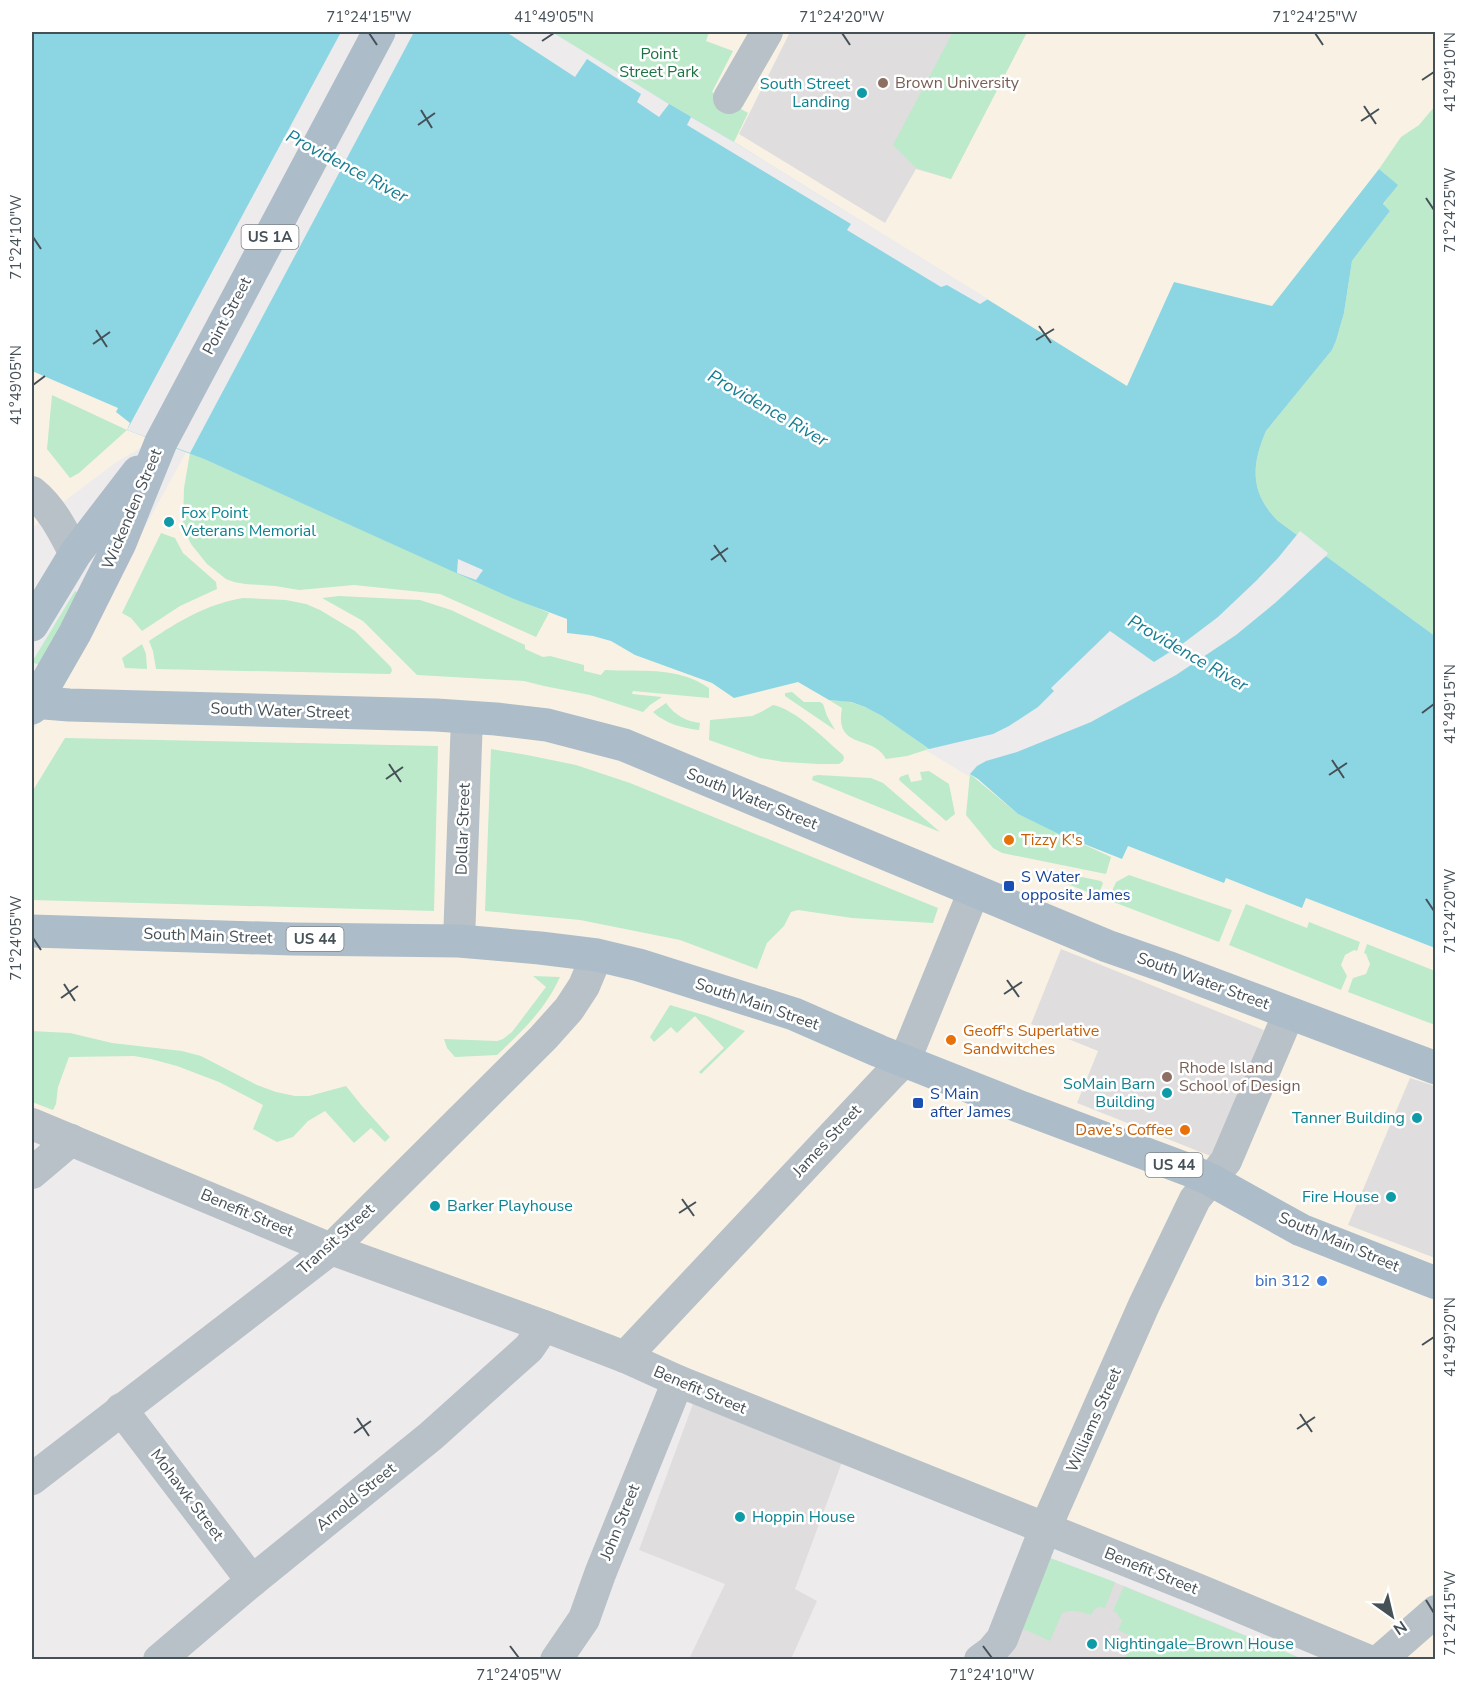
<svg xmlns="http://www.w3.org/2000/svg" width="1467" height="1691" viewBox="0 0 1467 1691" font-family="'Nunito Sans',sans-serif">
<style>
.commercial{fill:#f9f2e4}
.education{fill:#dfdddd}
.green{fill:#bceacb}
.water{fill:#8cd6e4}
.pier{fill:#eeebec}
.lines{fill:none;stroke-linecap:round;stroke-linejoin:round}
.minor{stroke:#b8c1c7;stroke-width:32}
.major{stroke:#adbcc9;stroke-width:33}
.ticks{fill:none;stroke:#455057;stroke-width:2}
.education-dot{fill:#8d6e63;stroke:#fff;stroke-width:2}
.culture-dot{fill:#0f9aa8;stroke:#fff;stroke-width:2}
.food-dot{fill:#e8710a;stroke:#fff;stroke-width:2}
.transit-dot{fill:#1a4fb4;stroke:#fff;stroke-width:2}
.shop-dot{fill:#3f7fe0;stroke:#fff;stroke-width:2}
.labels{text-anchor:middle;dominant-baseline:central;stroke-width:5;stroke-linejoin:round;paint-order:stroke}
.shield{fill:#fff;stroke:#7d8489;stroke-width:1.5}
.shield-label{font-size:15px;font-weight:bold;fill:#455057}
.park-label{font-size:16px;fill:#1d7243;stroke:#fff}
.education-label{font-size:16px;fill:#785e54;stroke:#fff;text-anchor:start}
.culture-label{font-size:16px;fill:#0d838f;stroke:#fff;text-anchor:end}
.street-label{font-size:16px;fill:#455057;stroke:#fff}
.food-label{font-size:16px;fill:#c56008;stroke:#fff;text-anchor:start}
.transit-label{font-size:16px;fill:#164399;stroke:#fff;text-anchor:start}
.shop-label{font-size:16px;fill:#366cbe;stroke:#fff;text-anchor:end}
.water-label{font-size:18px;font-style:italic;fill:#177e92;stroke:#fff}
.neatline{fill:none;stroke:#455057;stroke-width:2}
.ticks-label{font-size:15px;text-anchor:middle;fill:#455057}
</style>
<rect width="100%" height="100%" fill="#eeebec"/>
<g class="commercial">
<polygon points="417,32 1435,32 1435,1659 1367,1659 32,1112 32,733"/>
<polygon points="32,368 116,403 162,435 115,463 50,512 32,528"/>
</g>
<g class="education">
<polygon points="790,32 1027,32 951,179 916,169 885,223 739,134"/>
<polygon points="1061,949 1264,1030 1213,1157 1077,1103 1098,1051 1031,1024"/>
<polygon points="1410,1078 1435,1086 1435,1258 1348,1225"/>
<polygon points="693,1404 842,1462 795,1589 817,1601 791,1659 689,1659 725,1584 639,1550"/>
<polygon points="1050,1558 1124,1586 1303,1659 1005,1660 1007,1657"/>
</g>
<g class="green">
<polygon points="552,32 709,32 706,41 733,51 712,92 748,113 734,142 617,73"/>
<polygon points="953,32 1027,32 951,179 916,168 893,145"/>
<path d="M1435,106V636L1278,521C1250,493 1251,466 1266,431L1332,350L1336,341L1344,313L1352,261L1390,211L1383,205L1397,185L1379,169L1401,137L1419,125Z"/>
<polygon points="52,395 127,430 79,473 70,478 47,449"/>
<polygon points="190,453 204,459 549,613 536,637 440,594 354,585 299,590 275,586 245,584 234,582 226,579 207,564 191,544 185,532 183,523 184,488"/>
<polygon points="161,533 175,538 183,553 216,582 217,589 180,606 142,631 131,618 122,613"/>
<polygon points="75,591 80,594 39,665 32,662"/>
<path d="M339,596L420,600L451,610L525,645V649L543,657L550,656L584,665V671L601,675L605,670C642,672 677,666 709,688V698L633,691L632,694L662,697L650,705L643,712L590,695L544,686L524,681L417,675L363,621L322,598Z"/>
<path d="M243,598L286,600L306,604L320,610L355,631L389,665C392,668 393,671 390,674L156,669L153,651L149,641C179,621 207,604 243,598Z"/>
<polygon points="142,644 146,654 147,669 125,668 122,658"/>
<polygon points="792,692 804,702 820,702 823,704 827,716 835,730 785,696 785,693"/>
<path d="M829,700C837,701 845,700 853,703C881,711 905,733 929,749L907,756L886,759C874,734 834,751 842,708Z"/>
<path d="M666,703C675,715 685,721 700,723L699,730C682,728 666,724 653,712Z"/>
<path d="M773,705C795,709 826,740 843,755L844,758L843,761L839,764H819L784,762L760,758L709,740L710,720L752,716L761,712Z"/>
<polygon points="65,738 438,746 434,911 32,900 32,792"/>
<polygon points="491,749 527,755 576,765 630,783 938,908 933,923 852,918 798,910 791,912 784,926 767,943 757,969 680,940 580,920 485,911"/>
<polygon points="929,771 949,784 955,814 946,821 899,780 900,777 908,774 911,782 922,780 920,772"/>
<polygon points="970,774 1018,814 1111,857 1106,874 1002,853 993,848 966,815"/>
<polygon points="818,775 871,778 883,783 940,832 812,780 813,776"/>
<polygon points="1043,869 1101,881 1103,883 1098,896 1042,874 1041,872"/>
<polygon points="1129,875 1232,910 1219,942 1108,900 1116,882"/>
<polygon points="1246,904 1307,928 1309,922 1360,942 1357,951 1354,950 1345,955 1341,965 1347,976 1341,990 1229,945"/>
<polygon points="1367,944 1435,971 1435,1025 1348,992 1353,978 1366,974 1370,964 1366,954 1364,953"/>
<path d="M533,976L560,977C544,1011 524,1029 497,1055L455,1057L447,1048L444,1039L497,1041L503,1039L512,1032L546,987Z"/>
<polygon points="670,1005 707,1016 745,1031 701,1074 699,1072 724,1048 695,1016 677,1033 671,1027 654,1042 650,1037"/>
<polygon points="32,1031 70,1033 112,1043 182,1051 201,1056 257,1085 276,1092 295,1096 309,1096 346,1086 362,1106 390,1137 385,1142 371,1128 354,1143 325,1111 308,1121 293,1137 277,1142 253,1129 263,1105 219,1082 177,1066 151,1059 134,1056 69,1057 58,1087 56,1104 53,1110 32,1102"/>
<path d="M1050,1558L1115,1582L1105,1608L1098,1607L1094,1610L1091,1615C1081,1612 1073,1608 1062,1613L1050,1641L1019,1627Z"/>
<polygon points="1124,1586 1125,1587 1302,1659 1125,1659 1133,1637 1118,1630 1122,1621 1116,1612 1113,1611"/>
</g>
<path class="water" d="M32,32H552L617,73L734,142L1127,386L1174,282L1272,306L1379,169L1398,185L1383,204L1390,211L1352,261L1344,313L1336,341L1332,350L1266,431C1251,466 1250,493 1278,521L1435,636V948L1306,898L1302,908L1226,878L1224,883L1128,846L1122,859L1059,834L1018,814L978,779L929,749L882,716L865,707L851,702L829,700L798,682L734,698L712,683L635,655L611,641L593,636L567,633V619L514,599L204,459L127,430L130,423L116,412L118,408L32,371Z"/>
<g class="pier">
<polygon points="341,32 414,32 190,453 127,430"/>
<polygon points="506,32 552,32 669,104 659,117 637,102 641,94 587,59 575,77"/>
<polygon points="691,117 734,142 988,299 980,304 947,285 941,287 847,230 851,224 687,125"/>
<polygon points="1300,531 1328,553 1326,556 1275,603 1236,635 1176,675 1091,722 1017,752 986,761 977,766 970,774 970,777 925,750 993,734 1009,726 1038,707 1054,691 1051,688 1110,631 1154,662 1181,645 1218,617 1256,581 1278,558"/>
<polygon points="458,559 483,570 476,580 457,573"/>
</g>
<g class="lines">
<g class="minor">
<polyline points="729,98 767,32"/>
<path d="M32,492C52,508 63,531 75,554"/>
<polyline points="459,941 467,717"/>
<polyline points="32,1124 331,1249 544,1326 625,1357 678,1381 1197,1589 1367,1660"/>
<polyline points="32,1173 71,1140"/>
<polyline points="625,1357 889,1076 905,1060 974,891"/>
<polyline points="121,1409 252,1581"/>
<polyline points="32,1479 331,1249 543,1038 569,1009 584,986 597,955"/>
<polyline points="159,1660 252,1581 431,1436 529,1348 544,1326"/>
<polyline points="556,1660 584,1619 600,1574 678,1381"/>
<polyline points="980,1660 991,1652 1002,1639 1045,1529 1144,1305 1195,1199 1226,1161 1289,1013"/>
<polyline points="1380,1660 1436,1611"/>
</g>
<g class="major">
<polyline points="32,625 75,554 138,472"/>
<polyline points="32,702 69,705 436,715 496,719 547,725 624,745 1107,946 1167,967 1436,1068"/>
<polyline points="32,708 75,633 120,543 161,442 379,32"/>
<polyline points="32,931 292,939 459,941 540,948 597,955 639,965 794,1014 879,1051 1018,1106 1189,1170 1211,1180 1301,1230 1436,1283"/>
</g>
</g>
<path class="ticks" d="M369,33L377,45M842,33L850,45M1315,33L1323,45M542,41L554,33M1422,80L1434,72M1364,106L1376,124M421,110L432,128M1361,121L1379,109M418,125L435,113M1426,198L1434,210M33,237L41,249M1039,326L1051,343M96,330L107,347M1036,340L1054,329M93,344L110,332M33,385L45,376M714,545L726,562M711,560L728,548M1422,713L1434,704M1332,760L1344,778M389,764L401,782M1329,775L1347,763M386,779L403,767M1426,899L1434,911M33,938L41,950M1007,980L1019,997M64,984L75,1001M1004,994L1022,982M61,998L78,986M682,1199L694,1216M679,1213L696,1202M1422,1345L1434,1337M1300,1414L1312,1432M357,1418L369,1436M1297,1429L1315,1417M354,1433L371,1421M1426,1600L1434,1613M510,1646L519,1658M983,1646L992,1658"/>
<g class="education-dot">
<circle cx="883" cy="83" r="6"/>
<circle cx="1167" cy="1077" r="6"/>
</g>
<g class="culture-dot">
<circle cx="862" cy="93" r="6"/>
<circle cx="169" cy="522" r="6"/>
<circle cx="1167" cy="1093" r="6"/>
<circle cx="1417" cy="1118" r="6"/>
<circle cx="1391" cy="1197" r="6"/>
<circle cx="435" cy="1206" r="6"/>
<circle cx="740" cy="1517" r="6"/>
<circle cx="1092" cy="1644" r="6"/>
</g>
<g class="food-dot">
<circle cx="1009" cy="840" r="6"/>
<circle cx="951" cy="1040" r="6"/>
<circle cx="1185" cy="1130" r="6"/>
</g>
<g class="transit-dot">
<rect x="1003" y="880" width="12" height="12" rx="3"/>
<rect x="912" y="1097" width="12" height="12" rx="3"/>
</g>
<circle class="shop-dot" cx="1322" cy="1281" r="6"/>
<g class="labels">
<g class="shield">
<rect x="241.5" y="225" width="57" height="24" rx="4.5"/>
<rect x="286.5" y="927" width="57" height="24" rx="4.5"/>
<rect x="1145.5" y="1153" width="57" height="24" rx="4.5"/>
</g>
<g class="shield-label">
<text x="270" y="237">US 1A</text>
<text x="315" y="939">US 44</text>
<text x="1174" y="1165">US 44</text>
</g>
<g class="park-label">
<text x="659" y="54">Point<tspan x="659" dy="18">Street Park</tspan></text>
</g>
<g class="education-label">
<text x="895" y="83">Brown University</text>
<text x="1179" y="1068">Rhode Island<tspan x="1179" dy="18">School of Design</tspan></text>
</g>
<g class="culture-label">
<text x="850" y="84">South Street<tspan x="850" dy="18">Landing</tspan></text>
<text x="181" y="513" text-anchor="start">Fox Point<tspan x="181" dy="18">Veterans Memorial</tspan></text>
<text x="1155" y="1084">SoMain Barn<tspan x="1155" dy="18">Building</tspan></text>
<text x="1405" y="1118">Tanner Building</text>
<text x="1379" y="1197">Fire House</text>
<text x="447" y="1206" text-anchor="start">Barker Playhouse</text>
<text x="752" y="1517" text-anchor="start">Hoppin House</text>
<text x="1104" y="1644" text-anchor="start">Nightingale–Brown House</text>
</g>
<g class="street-label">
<text transform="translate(227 316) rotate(-62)">Point Street</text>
<text transform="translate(132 509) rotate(-67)">Wickenden Street</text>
<text transform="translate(280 711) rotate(2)">South Water Street</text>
<text transform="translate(752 799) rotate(22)">South Water Street</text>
<text transform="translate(463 829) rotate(-88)">Dollar Street</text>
<text transform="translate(208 936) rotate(2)">South Main Street</text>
<text transform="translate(1203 981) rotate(20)">South Water Street</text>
<text transform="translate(757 1004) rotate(19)">South Main Street</text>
<text transform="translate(827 1141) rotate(-47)">James Street</text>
<text transform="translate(247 1213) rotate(23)">Benefit Street</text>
<text transform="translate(336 1239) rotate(-42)">Transit Street</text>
<text transform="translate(1339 1242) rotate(23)">South Main Street</text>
<text transform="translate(700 1390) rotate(23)">Benefit Street</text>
<text transform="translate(1094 1420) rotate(-66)">Williams Street</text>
<text transform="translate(187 1495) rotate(53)">Mohawk Street</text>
<text transform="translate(356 1497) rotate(-39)">Arnold Street</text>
<text transform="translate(620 1522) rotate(-68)">John Street</text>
<text transform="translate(1151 1571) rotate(22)">Benefit Street</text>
</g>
<g class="food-label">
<text x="1021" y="840">Tizzy K's</text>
<text x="963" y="1031">Geoff's Superlative<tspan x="963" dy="18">Sandwitches</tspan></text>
<text x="1173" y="1130" text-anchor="end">Dave’s Coffee</text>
</g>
<g class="transit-label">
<text x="1021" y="877">S Water<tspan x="1021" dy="18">opposite James</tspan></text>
<text x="930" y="1094">S Main<tspan x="930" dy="18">after James</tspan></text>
</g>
<g class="shop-label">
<text x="1310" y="1281">bin 312</text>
</g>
<g class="water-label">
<text transform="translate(347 166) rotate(28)">Providence River</text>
<text transform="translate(768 408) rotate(30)">Providence River</text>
<text transform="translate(1188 653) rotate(30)">Providence River</text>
</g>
</g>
<rect width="1467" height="1691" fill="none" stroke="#ffffff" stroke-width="66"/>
<g transform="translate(1392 1616) rotate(146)" stroke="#ffffff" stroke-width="4.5" paint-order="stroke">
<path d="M0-4.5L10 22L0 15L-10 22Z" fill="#455057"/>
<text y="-9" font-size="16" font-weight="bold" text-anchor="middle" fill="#455057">N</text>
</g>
<rect x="33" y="33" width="1401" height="1625" class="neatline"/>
<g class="ticks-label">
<text x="369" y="22">71°24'15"W</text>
<text x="554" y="22">41°49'05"N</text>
<text x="842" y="22">71°24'20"W</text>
<text x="1315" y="22">71°24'25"W</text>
<text transform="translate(1450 72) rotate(-90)" y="5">41°49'10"N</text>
<text transform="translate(1450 210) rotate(-90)" y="5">71°24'25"W</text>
<text transform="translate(16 237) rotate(-90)" y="5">71°24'10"W</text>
<text transform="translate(16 385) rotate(-90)" y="5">41°49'05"N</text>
<text transform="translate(1450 704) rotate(-90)" y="5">41°49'15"N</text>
<text transform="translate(1450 911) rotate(-90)" y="5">71°24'20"W</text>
<text transform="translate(16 938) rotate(-90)" y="5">71°24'05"W</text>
<text transform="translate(1450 1337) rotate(-90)" y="5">41°49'20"N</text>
<text transform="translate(1450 1613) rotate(-90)" y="5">71°24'15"W</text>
<text x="519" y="1680">71°24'05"W</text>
<text x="992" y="1680">71°24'10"W</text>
</g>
</svg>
